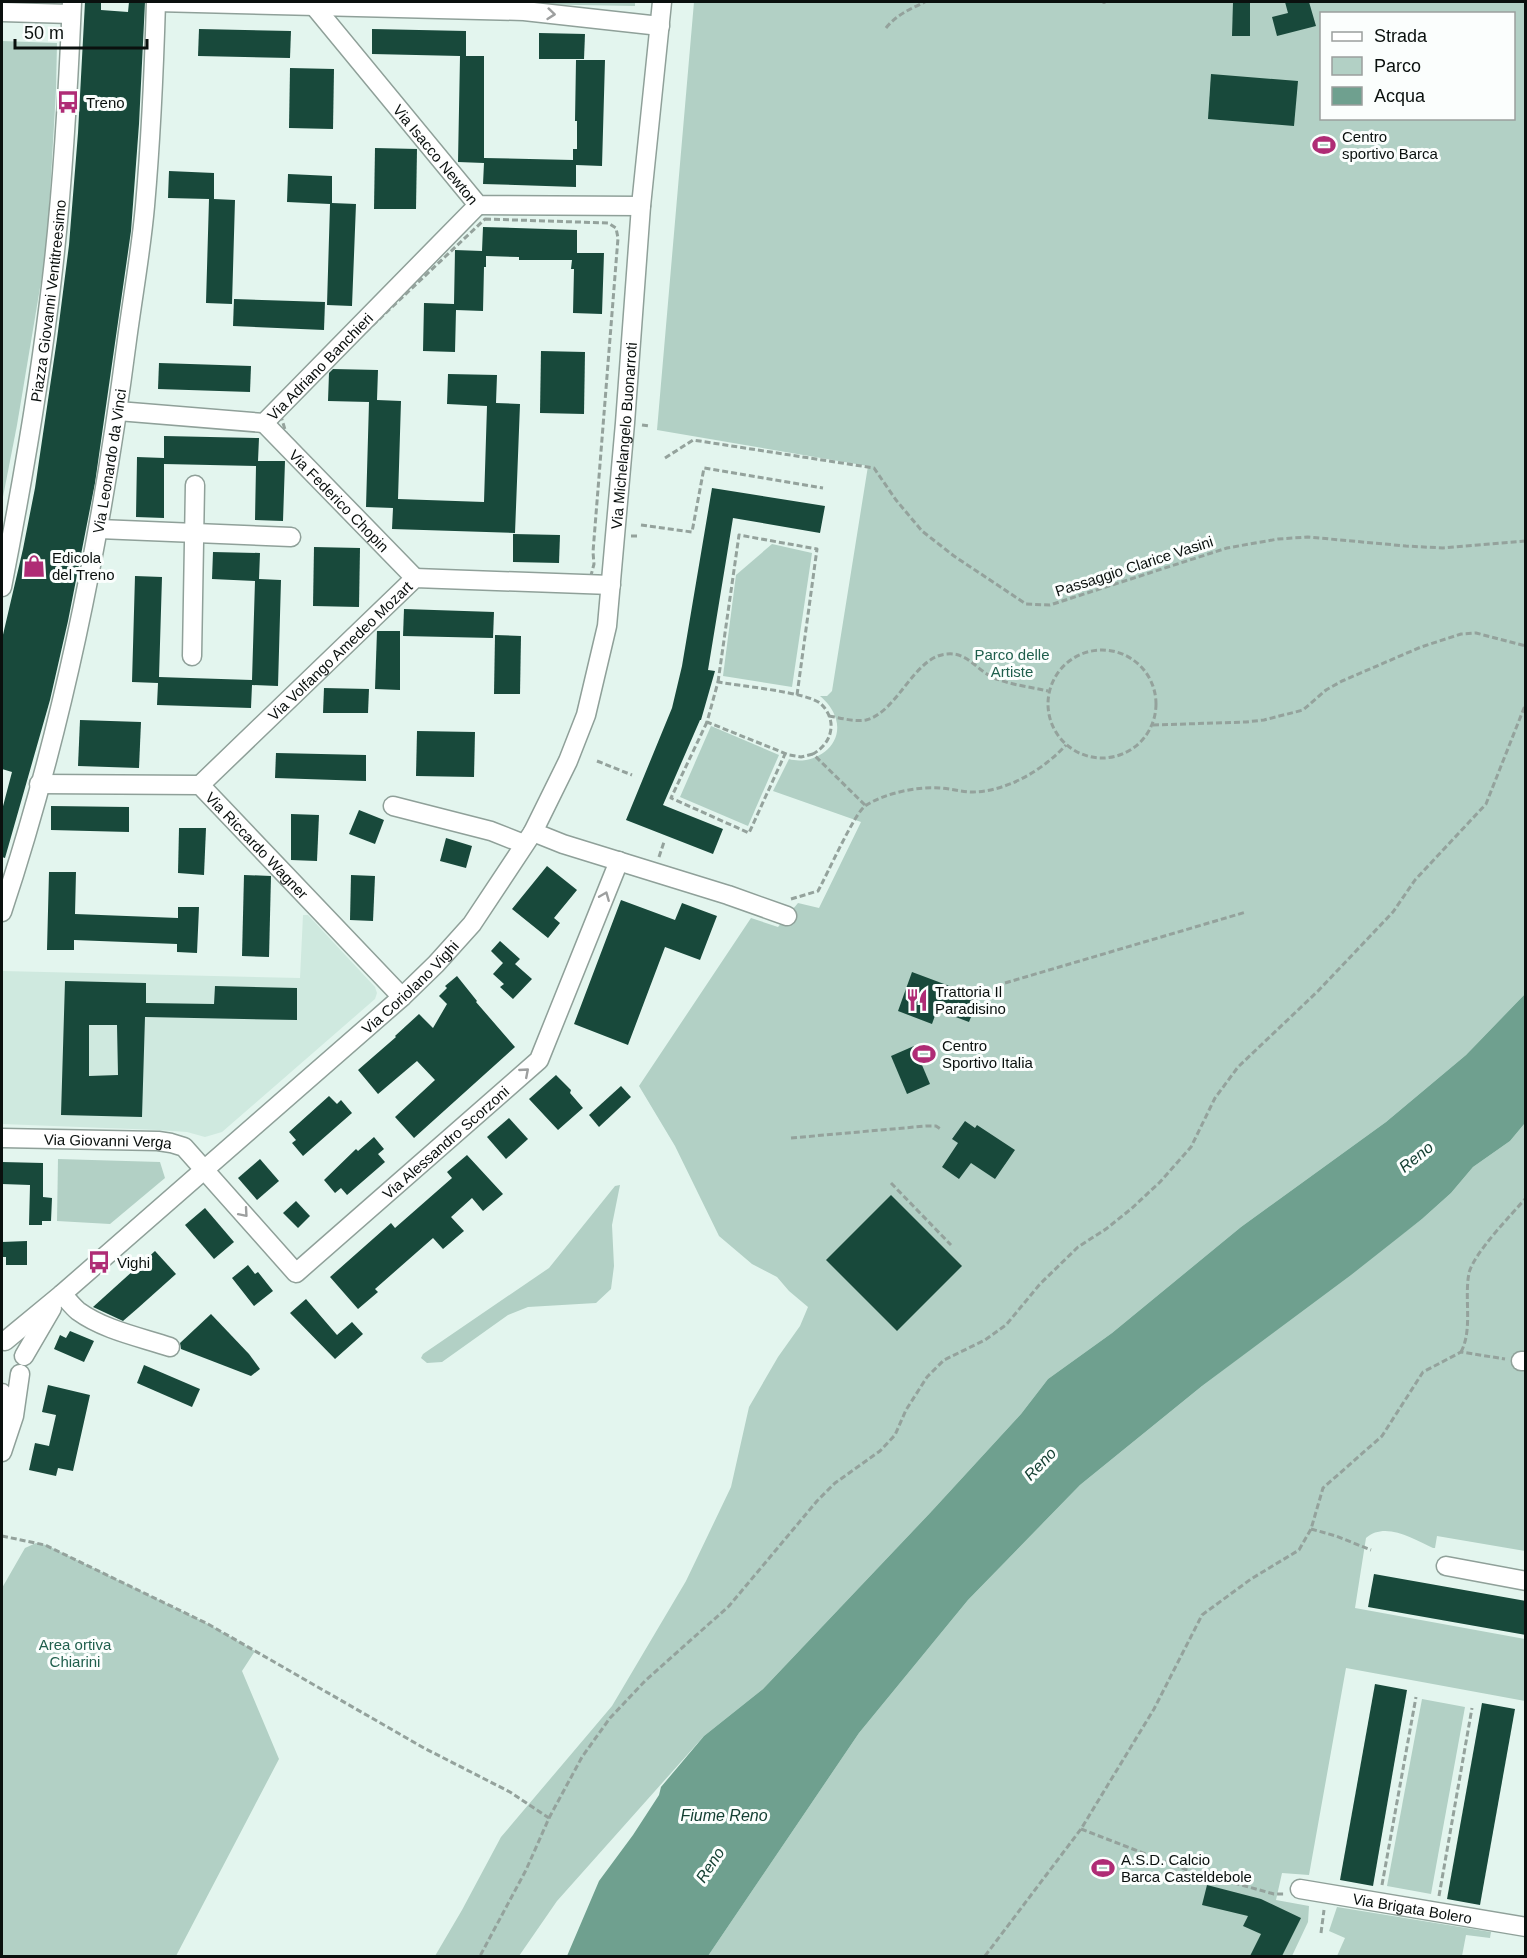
<svg xmlns="http://www.w3.org/2000/svg" width="1527" height="1958" viewBox="0 0 1527 1958" font-family="Arial,sans-serif">
<style>
.built{fill:#cfe9df}
.green{fill:#b2d0c5;fill-rule:evenodd}
.water{fill:#6fa08f}
.building{fill:#18493b;fill-rule:evenodd}
.lines{fill:none;stroke-linecap:round;stroke-linejoin:round}
.minor-casing{stroke:#8fa099;stroke-width:21}
.path{stroke:#94a29c;stroke-width:3;stroke-dasharray:6 3;stroke-linecap:butt}
.minor{stroke:#fff;stroke-width:18}
.oneway{stroke:#9d9f9f}
.labels{text-anchor:middle;dominant-baseline:central;stroke-width:6;stroke-linejoin:round;paint-order:stroke}
.poi-label{font-size:15px;fill:#0a100e;stroke:#fbfefd;text-anchor:start}
.street-label{font-size:15px;fill:#0a100e;stroke:#fbfefd}
.park-label{font-size:15px;fill:#1f5e4c;stroke:#fbfefd}
.water-label{font-size:16px;font-style:italic;fill:#144033;stroke:#fbfefd}
</style>
<rect width="100%" height="100%" fill="#e3f5ee"/>
<polygon class="built" points="303,915 308,915 375,987 377,993 375,999 222,1132 205,1137 187,1132 158,1130 2,1124 2,971 300,978"/>
<g class="green">
<polygon points="522,2 635,2 635,6 522,4"/>
<path d="M694,2H1525V994L1466,1055L1386,1122L1241,1227L1112,1333L1048,1379L1021,1414L930,1513L763,1689L704,1736L557,1901L519,1956H435L462,1910L501,1837L612,1706L686,1581L731,1487L749,1407L778,1357L800,1326L808,1307L789,1291L777,1277L752,1264L719,1236L675,1146L639,1086L751,918L778,927L798,903L819,908L861,822L773,791L789,759C812,766 844,747 836,719C833,709 827,702 820,696H827L832,691L868,466L657,430ZM1322,14H1514V118H1322Z"/>
<polygon points="2,41 57,43 56,90 47,246 17,425 2,502"/>
<polygon points="772,544 812,553 792,687 723,676 736,575"/>
<polygon points="711,726 779,755 748,826 680,797"/>
<path d="M1525,1123V1551L1437,1536L1435,1548H1433C1414,1539 1385,1521 1366,1538L1355,1608L1525,1639V1701L1346,1668L1309,1875L1282,1873L1276,1900L1309,1906L1308,1922L1292,1956H708L859,1733L968,1600L1080,1485L1202,1386L1422,1219L1451,1193L1473,1167L1510,1141Z"/>
<polygon points="58,1159 160,1162 165,1178 110,1224 57,1221"/>
<polygon points="620,1185 612,1225 614,1266 611,1289 596,1303 528,1307 508,1315 442,1362 427,1363 421,1358 423,1354 549,1268 615,1186"/>
<polygon points="36,1543 46,1545 208,1624 255,1651 242,1671 279,1759 176,1956 2,1956 2,1588 25,1548"/>
<polygon points="1422,1699 1465,1707 1431,1894 1387,1886"/>
<polygon points="1337,1907 1491,1932 1490,1938 1466,1935 1462,1956 1337,1956 1345,1938 1329,1931"/>
</g>
<polygon class="water" points="1525,994 1525,1123 1510,1141 1473,1167 1451,1193 1422,1219 1351,1275 1202,1386 1080,1485 968,1600 859,1733 708,1956 567,1956 599,1881 633,1835 659,1795 661,1787 704,1736 763,1689 930,1513 1021,1414 1048,1379 1112,1333 1241,1227 1386,1122 1466,1055"/>
<g class="building">
<polygon points="85,2 101,2 101,10 128,12 129,2 145,2 139,124 131,231 95,483 68,621 50,700 5,858 2,857 2,810 12,772 2,769 2,639 23,549 35,488 57,339 69,245 78,133"/>
<polygon points="1233,2 1250,2 1250,36 1232,36"/>
<polygon points="1285,2 1309,2 1316,26 1277,36 1272,17 1288,13"/>
<polygon points="199,29 291,31 290,58 198,56"/>
<polygon points="372,29 466,31 466,56 484,56 484,158 573,160 573,149 577,149 577,121 575,121 576,60 605,60 602,166 576,165 576,187 483,184 484,163 458,162 460,56 372,54"/>
<polygon points="539,33 585,34 584,59 539,59"/>
<polygon points="290,68 334,69 333,129 289,128"/>
<polygon points="1211,74 1298,81 1294,126 1208,119"/>
<polygon points="375,148 417,149 416,209 374,209"/>
<polygon points="169,171 214,173 214,199 235,200 232,304 206,303 209,199 168,198"/>
<polygon points="288,174 332,176 332,203 356,204 352,306 327,305 330,204 287,202"/>
<polygon points="483,227 577,230 577,253 604,253 602,314 573,313 574,269 571,269 572,260 519,260 519,257 486,256 486,267 484,267 483,311 456,310 455,352 423,351 424,303 454,304 455,250 482,251"/>
<polygon points="234,299 325,302 324,330 233,326"/>
<polygon points="541,351 585,352 584,414 540,413"/>
<polygon points="159,363 251,366 250,392 158,389"/>
<polygon points="333,369 378,370 377,400 401,401 398,499 484,502 487,406 447,404 448,374 497,375 496,403 520,404 515,533 392,529 393,508 366,507 369,402 328,401 329,373"/>
<polygon points="164,436 259,438 258,461 285,461 283,521 255,520 256,466 164,464 164,518 136,517 137,457 164,458"/>
<polygon points="712,488 825,506 820,533 733,518 708,670 715,671 701,720 700,720 663,805 723,829 713,854 626,820 672,708 682,666"/>
<polygon points="513,534 560,535 559,563 513,562"/>
<polygon points="314,547 360,548 359,607 313,606"/>
<polygon points="213,552 260,553 259,579 281,580 278,686 252,685 251,708 157,705 158,683 132,682 135,576 162,577 159,677 252,680 255,581 212,579"/>
<polygon points="404,609 494,612 493,638 403,636"/>
<polygon points="377,631 400,631 400,690 375,689"/>
<polygon points="495,635 521,636 520,694 494,694"/>
<polygon points="324,688 369,689 368,713 323,713"/>
<polygon points="80,720 141,722 139,768 78,766"/>
<polygon points="417,731 475,732 474,777 416,776"/>
<polygon points="276,753 366,755 366,781 275,778"/>
<polygon points="51,806 129,807 129,832 51,830"/>
<polygon points="359,810 384,820 375,844 349,834"/>
<polygon points="291,814 319,815 317,861 291,860"/>
<polygon points="179,828 206,828 204,875 178,873"/>
<polygon points="446,838 472,846 466,868 440,861"/>
<polygon points="547,866 577,890 554,918 560,923 548,938 512,909"/>
<polygon points="49,872 76,872 75,914 178,918 178,907 199,907 197,953 177,952 177,944 74,940 74,950 47,950"/>
<polygon points="244,875 271,876 269,957 242,956"/>
<polygon points="351,875 375,876 373,921 350,920"/>
<polygon points="621,900 675,920 682,903 717,916 700,960 665,947 628,1045 574,1024"/>
<polygon points="500,941 520,959 515,964 532,979 513,999 500,987 504,984 493,974 503,963 491,951"/>
<polygon points="912,972 979,997 969,1022 937,1010 932,1024 898,1011"/>
<polygon points="457,976 477,1001 476,1002 515,1047 414,1138 395,1117 435,1080 417,1061 378,1094 358,1070 396,1037 395,1036 419,1014 433,1028 447,1004 439,996 447,988 445,986"/>
<path d="M65,981L146,983V1003L214,1004L215,986L297,988V1020L145,1017L142,1117L61,1115ZM89,1025H117L118,1075L89,1076Z"/>
<polygon points="914,1046 930,1084 907,1094 891,1056"/>
<polygon points="556,1075 571,1090 570,1093 583,1108 558,1130 529,1099"/>
<polygon points="621,1086 631,1097 599,1127 589,1115"/>
<polygon points="329,1096 337,1104 341,1100 352,1113 303,1156 292,1143 296,1140 289,1132"/>
<polygon points="509,1118 528,1139 506,1159 487,1137"/>
<polygon points="965,1121 975,1128 977,1125 1015,1150 995,1179 971,1163 959,1179 942,1167 958,1143 952,1139"/>
<polygon points="374,1137 384,1149 378,1154 385,1162 347,1195 341,1188 335,1193 324,1180 356,1149 358,1151"/>
<polygon points="467,1155 503,1194 483,1211 472,1198 451,1217 464,1231 443,1249 433,1238 375,1289 378,1292 358,1309 330,1277 391,1223 395,1228 452,1178 447,1172"/>
<polygon points="260,1159 279,1181 257,1200 238,1178"/>
<polygon points="2,1162 43,1163 43,1197 52,1198 51,1221 42,1221 42,1225 29,1225 30,1185 2,1184"/>
<polygon points="891,1195 962,1266 897,1331 826,1260"/>
<polygon points="296,1201 310,1216 298,1228 283,1213"/>
<polygon points="205,1208 234,1242 214,1259 185,1225"/>
<polygon points="27,1241 27,1265 6,1265 6,1257 2,1257 2,1242"/>
<polygon points="155,1251 176,1274 138,1308 123,1321 93,1307"/>
<polygon points="248,1265 255,1274 258,1272 273,1291 254,1306 232,1278"/>
<polygon points="306,1299 337,1335 352,1322 363,1334 335,1359 290,1313"/>
<polygon points="211,1314 249,1354 260,1369 251,1376 181,1349 180,1343"/>
<polygon points="70,1331 94,1341 84,1362 54,1349 60,1335 66,1338"/>
<polygon points="144,1365 200,1389 192,1407 137,1383"/>
<polygon points="48,1385 90,1395 73,1471 58,1468 56,1476 29,1470 35,1443 49,1446 56,1415 42,1412"/>
<polygon points="1374,1574 1526,1601 1526,1635 1368,1607"/>
<polygon points="1375,1684 1407,1690 1373,1886 1340,1880"/>
<polygon points="1482,1703 1515,1709 1480,1905 1447,1899"/>
<polygon points="1207,1885 1261,1899 1301,1918 1282,1956 1250,1956 1261,1934 1243,1926 1248,1916 1202,1905"/>
</g>
<g class="lines">
<g class="minor-casing">
<g id="minor">
<polyline points="156,2 524,11 660,26"/>
<path id="s1" d="M314,6L478,205L641,206"/>
<polyline points="2,12 71,14"/>
<path id="s2" d="M118,411L264,423L478,205"/>
<path id="s3" d="M264,423L415,578"/>
<polyline points="99,529 291,537"/>
<path id="s4" d="M2,587C22,485 40,382 52,278C63,186 68,94 72,2"/>
<polyline points="192,656 195,485"/>
<path id="s5" d="M39,784L200,785L402,997"/>
<path id="s6" d="M200,785L415,578L611,585"/>
<polyline points="393,806 491,831 524,844"/>
<path id="s7" d="M533,832L568,761L586,715L607,626L625,423L641,206L662,2"/>
<path id="s8" d="M2,912C64,726 102,533 127,340C133,295 141,251 145,206C151,138 154,70 156,2"/>
<path id="s9" d="M2,1138L158,1141L171,1143L184,1147L296,1273L539,1060L619,861"/>
<path d="M62,1294C67,1299 72,1306 78,1311C104,1330 140,1337 170,1347"/>
<path id="s10" d="M5,1341L62,1294L402,997L436,964L472,924L533,832L563,844L728,895L787,916"/>
<polyline points="24,1356 52,1308"/>
<polyline points="1521,1361 1526,1361"/>
<polyline points="2,1393 3,1430"/>
<polyline points="2,1452 14,1416 20,1374"/>
<polyline points="1446,1566 1526,1581"/>
<path id="s11" d="M1300,1889L1526,1927"/>
</g>
</g>
<g class="path">
<polyline points="1104,4 1104,2"/>
<path d="M886,28C896,15 910,9 925,2"/>
<polygon points="485,219 608,223 616,228 618,238 593,552 594,564 590,579 419,575 286,433 280,413"/>
<polyline points="642,425 649,426"/>
<polyline points="665,458 693,440 874,468 896,500 922,531 954,556 1026,604 1050,605 1227,548 1278,539 1308,537 1406,546 1443,548 1526,541"/>
<polyline points="641,525 692,532 704,468 823,488"/>
<polyline points="631,536 640,536"/>
<circle cx="1102" cy="704" r="54"/>
<polyline points="718,682 739,535 817,549 797,695"/>
<path d="M829,716C841,718 854,722 866,720C898,712 914,656 947,654C968,652 976,670 994,678C1011,685 1031,687 1048,691"/>
<polyline points="707,722 671,798 749,833 785,754"/>
<polyline points="1153,725 1246,722 1264,720 1303,710 1326,690 1342,681 1421,647 1461,634 1476,633 1526,646"/>
<path d="M813,754L801,757L789,755L707,722L718,682C740,686 805,692 820,703C827,709 832,719 831,728C830,740 823,748 813,754L866,806"/>
<polyline points="597,761 632,775"/>
<polyline points="659,857 664,842"/>
<path d="M791,899L818,891C827,875 854,814 865,806C884,793 919,786 941,788C952,789 962,792 973,792C1008,791 1043,770 1066,745"/>
<polyline points="1005,983 1246,912"/>
<polyline points="791,1138 926,1126 936,1126 942,1130"/>
<polyline points="891,1183 951,1245"/>
<path d="M1461,1352C1473,1329 1464,1299 1469,1273C1474,1253 1511,1215 1526,1198"/>
<polyline points="1311,1529 1336,1536 1371,1550"/>
<polyline points="2,1536 45,1545 208,1624 424,1748 510,1792 549,1818 526,1870 480,1956"/>
<polyline points="549,1818 582,1757 610,1718 645,1681 729,1606 817,1501 835,1483 880,1451 895,1435 906,1410 927,1377 944,1360 985,1340 1006,1325 1040,1284 1078,1247 1106,1229 1131,1209 1160,1182 1191,1147 1215,1098 1238,1067 1318,991 1393,912 1415,880 1486,804 1526,703"/>
<polyline points="1081,1829 1187,1870 1274,1894 1284,1894"/>
<polyline points="1382,1885 1416,1697"/>
<polyline points="1439,1896 1472,1708"/>
<polyline points="1321,1933 1324,1910"/>
<polyline points="985,1956 1081,1829 1154,1709 1202,1615 1251,1579 1299,1550 1311,1529 1323,1488 1382,1436 1423,1372 1461,1352 1505,1359"/>
</g>
<use href="#minor" class="minor"/>
</g>
<defs><path id="oneway-chevron" d="M-2-3.5L2.5 0L-2 3.5" fill="none" stroke-width="1.6" stroke-linecap="round" stroke-linejoin="round" transform="scale(1.5)"/></defs>
<g class="oneway">
<use href="#oneway-chevron" transform="translate(551 14) rotate(6)"/>
<use href="#oneway-chevron" transform="translate(605 896) rotate(-68)"/>
<use href="#oneway-chevron" transform="translate(525 1072) rotate(-41)"/>
<use href="#oneway-chevron" transform="translate(244 1213) rotate(49)"/>
</g>
<defs>
<g id="bus-bare" transform="scale(1.8)"><path d="M-5-6H5V4H4V6H2V4H-2V6H-4V4H-5ZM-3.5-4V0h7V-4ZM-3.5 1.2v1.5H-2V1.2ZM2 1.2v1.5H3.5V1.2Z" fill="#af2c75" stroke="#fbfefd" stroke-width="2.5" paint-order="stroke"/></g>
<g id="stadium-bare" transform="scale(1.8)"><path d="M0-5a6.5 5 0 1 0 0 10a6.5 5 0 1 0 0-10ZM-3.5-1.8h7v3.6h-7Z" fill="#af2c75" stroke="#fbfefd" stroke-width="2.5" paint-order="stroke"/></g>
<g id="shop-bare" transform="scale(1.8)"><path d="M-5-2.5h2.3a2.7 3.5 0 0 1 5.4 0H5L5.5 6h-11ZM-1.5-2.5h3a1.5 2.3 0 0 0-3 0Z" fill="#af2c75" stroke="#fbfefd" stroke-width="2.5" paint-order="stroke"/></g>
<g id="restaurant-bare" transform="scale(1.8)"><path d="M-5-6h1v4h1v-4h1v4h1v-4h1v5L-1.5 .5V6h-2V.5L-5-1ZM5-6V6H3V1.5H1.5Q1.5-4 5-6Z" fill="#af2c75" stroke="#fbfefd" stroke-width="2.5" paint-order="stroke"/></g>
</defs>
<g fill-rule="evenodd">
<use href="#bus-bare" x="68" y="102"/>
<use href="#stadium-bare" x="1324" y="145"/>
<use href="#shop-bare" x="34" y="566"/>
<use href="#restaurant-bare" x="917" y="1000"/>
<use href="#stadium-bare" x="924" y="1054"/>
<use href="#bus-bare" x="99" y="1262"/>
<use href="#stadium-bare" x="1103" y="1868"/>
</g>
<g class="labels">
<g class="poi-label">
<text x="86" y="102">Treno</text>
<text x="1342" y="136">Centro<tspan x="1342" dy="17">sportivo Barca</tspan></text>
<text x="52" y="557">Edicola<tspan x="52" dy="17">del Treno</tspan></text>
<text x="935" y="991">Trattoria Il<tspan x="935" dy="17">Paradisino</tspan></text>
<text x="942" y="1045">Centro<tspan x="942" dy="17">Sportivo Italia</tspan></text>
<text x="117" y="1262">Vighi</text>
<text x="1121" y="1859">A.S.D. Calcio<tspan x="1121" dy="17">Barca Casteldebole</tspan></text>
</g>
<g class="street-label">
<text stroke="none"><textPath href="#s1" startOffset="192">Via Isacco Newton</textPath></text>
<text stroke="none"><textPath href="#s4" startOffset="290">Piazza Giovanni Ventitreesimo</textPath></text>
<text stroke="none"><textPath href="#s2" startOffset="226">Via Adriano Banchieri</textPath></text>
<text stroke="none"><textPath href="#s7" startOffset="411">Via Michelangelo Buonarroti</textPath></text>
<text stroke="none"><textPath href="#s8" startOffset="464">Via Leonardo da Vinci</textPath></text>
<text stroke="none"><textPath href="#s3" startOffset="108">Via Federico Chopin</textPath></text>
<text transform="translate(1134 566) rotate(-18)">Passaggio Clarice Vasini</text>
<text stroke="none"><textPath href="#s6" startOffset="194">Via Volfango Amedeo Mozart</textPath></text>
<text stroke="none"><textPath href="#s5" startOffset="244">Via Riccardo Wagner</textPath></text>
<text stroke="none"><textPath href="#s10" startOffset="538">Via Coriolano Vighi</textPath></text>
<text stroke="none"><textPath href="#s9" startOffset="550">Via Alessandro Scorzoni</textPath></text>
<text stroke="none"><textPath href="#s9" startOffset="106">Via Giovanni Verga</textPath></text>
<text stroke="none"><textPath href="#s11" startOffset="114">Via Brigata Bolero</textPath></text>
</g>
<g class="park-label">
<text x="1012" y="654">Parco delle<tspan x="1012" dy="17">Artiste</tspan></text>
<text x="75" y="1644">Area ortiva<tspan x="75" dy="17">Chiarini</tspan></text>
</g>
<g class="water-label">
<text transform="translate(1416 1157) rotate(-39)">Reno</text>
<text transform="translate(1040 1464) rotate(-46)">Reno</text>
<text x="724" y="1815">Fiume Reno</text>
<text transform="translate(710 1865) rotate(-57)">Reno</text>
</g>
</g>
<rect width="1527" height="1958" fill="none" stroke="#0a100e" stroke-width="6"/>
<rect x="1320" y="12" width="195" height="108" fill="#fbfefd" stroke="#9b9f9d" stroke-width="1.5"/>
<rect x="1332" y="32" width="30" height="9" fill="#ffffff" stroke="#9b9f9d" stroke-width="1.5"/>
<text x="1374" y="42" font-size="18" fill="#0a100e">Strada</text>
<rect x="1332" y="57" width="30" height="18" fill="#b2d0c5" stroke="#9b9f9d" stroke-width="1.5"/>
<text x="1374" y="72" font-size="18" fill="#0a100e">Parco</text>
<rect x="1332" y="87" width="30" height="18" fill="#6fa08f" stroke="#9b9f9d" stroke-width="1.5"/>
<text x="1374" y="102" font-size="18" fill="#0a100e">Acqua</text>
<path d="M15 39v9h132v-9" fill="none" stroke="#0a100e" stroke-width="3"/>
<text x="24" y="39" font-size="18" fill="#0a100e" stroke="#fbfefd" stroke-width="4.5" paint-order="stroke">50 m</text>
</svg>
